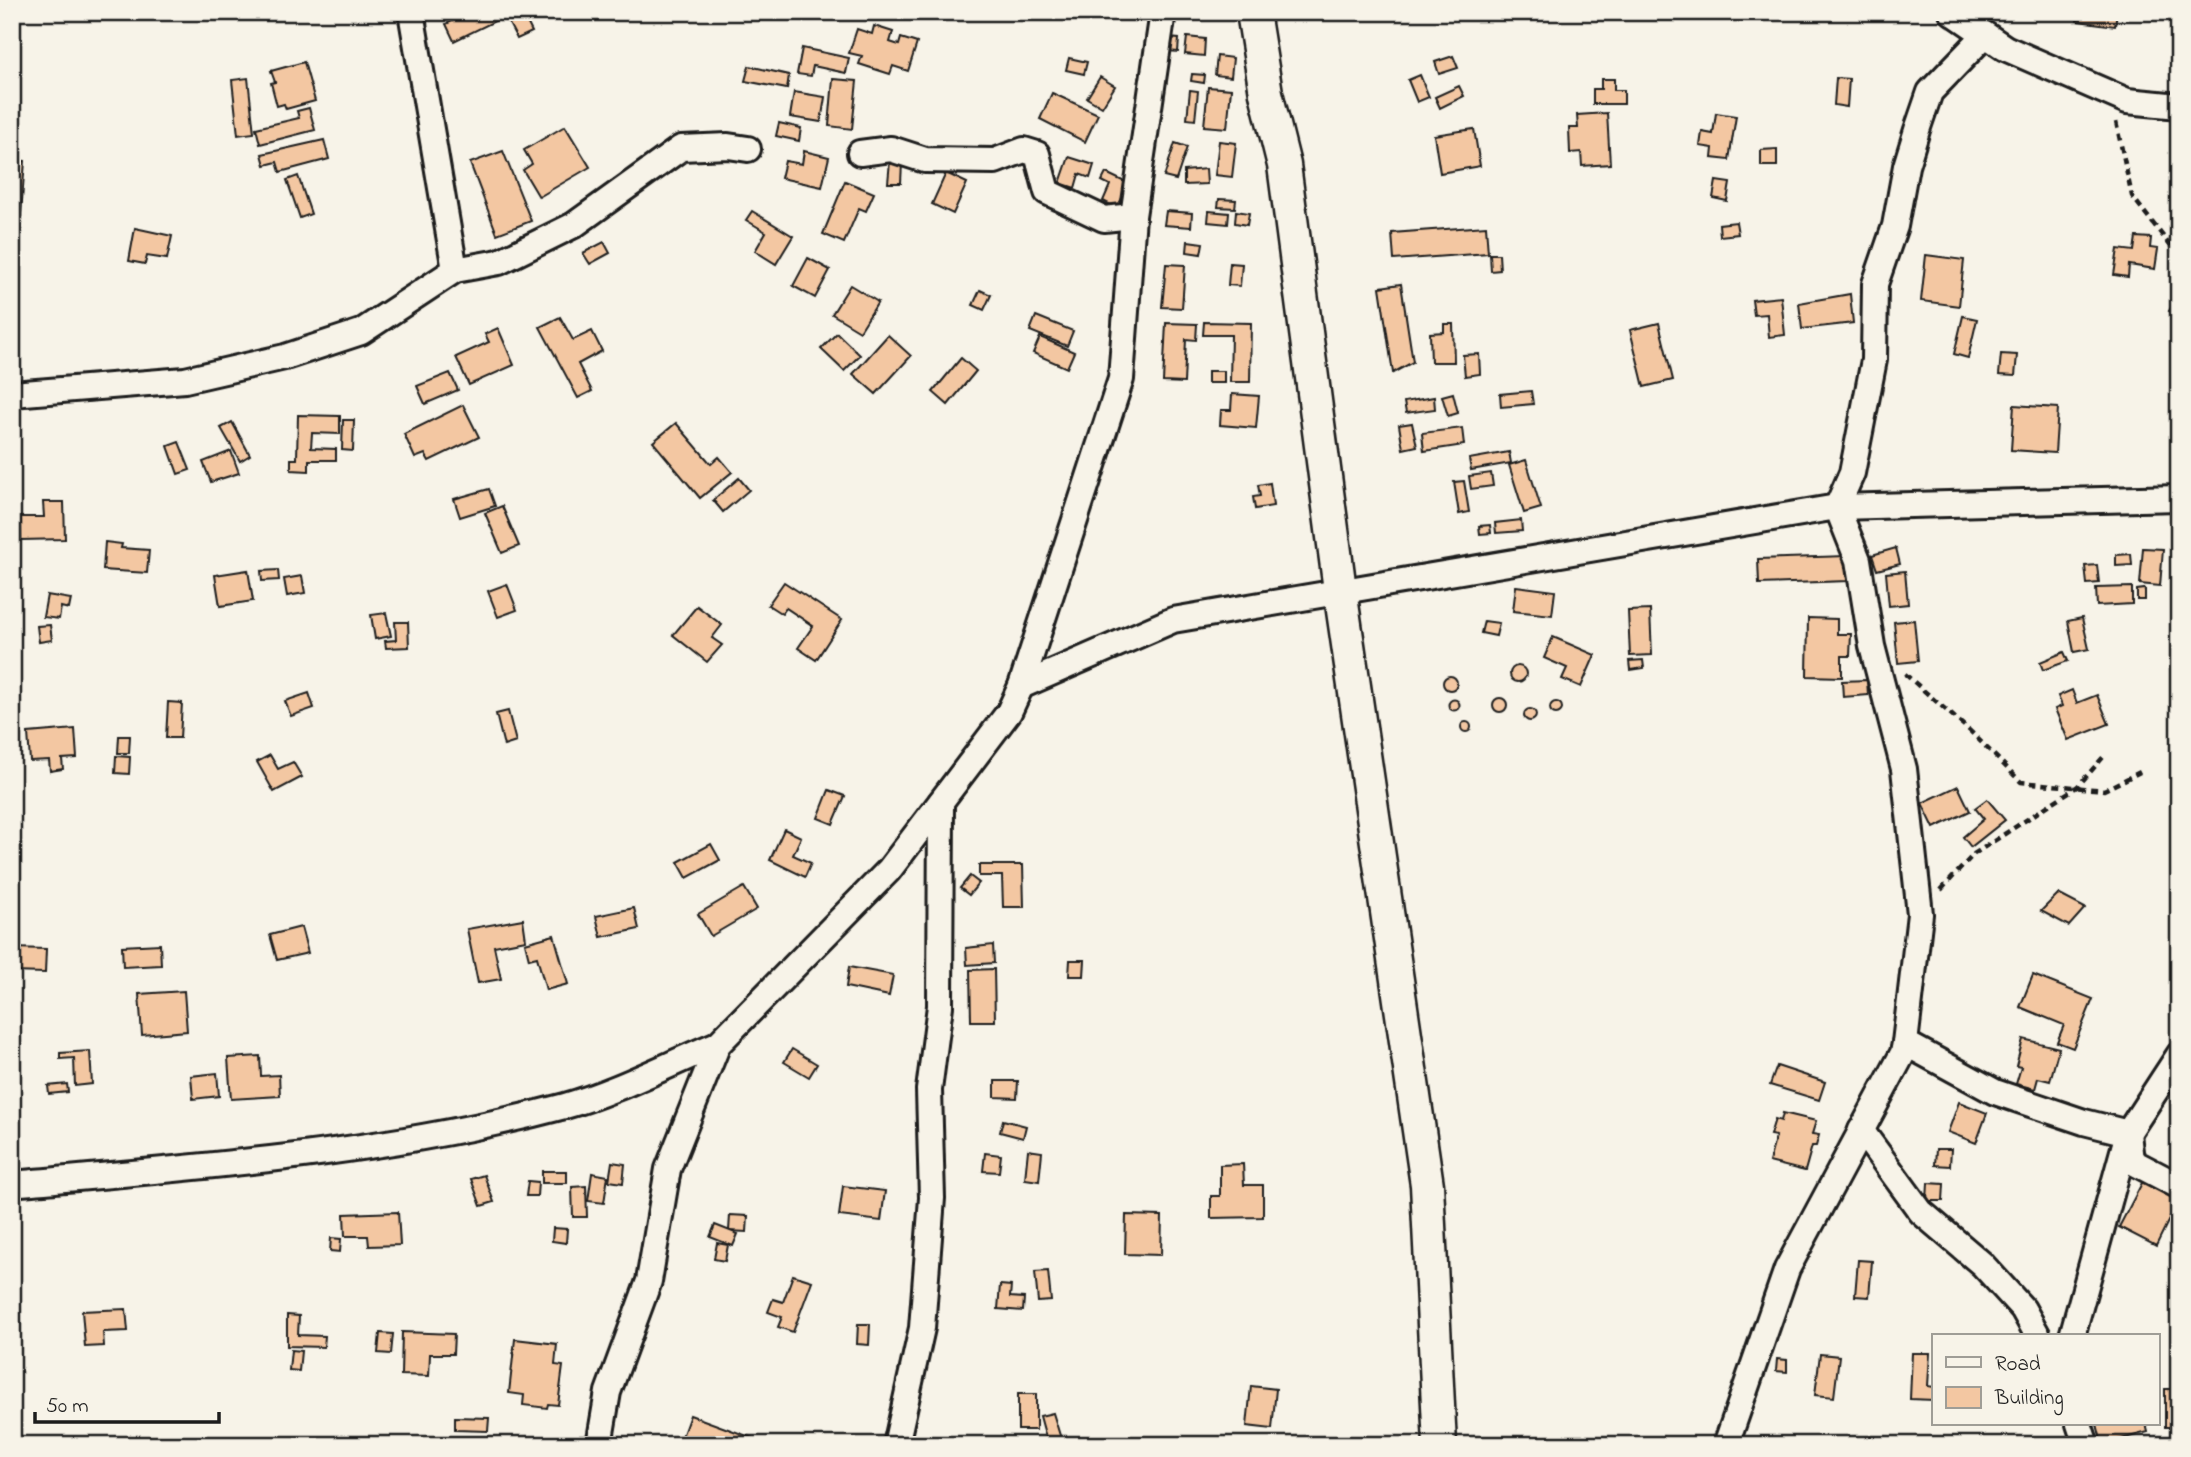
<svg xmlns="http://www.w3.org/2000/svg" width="2191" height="1457" viewBox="0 0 2191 1457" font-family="'Indie Flower',sans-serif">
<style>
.building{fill:#f3c7a2;stroke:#1c1c1c;stroke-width:2}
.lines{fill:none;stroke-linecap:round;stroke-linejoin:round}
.minor-casing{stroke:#1c1c1c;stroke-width:30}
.tertiary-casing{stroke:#1c1c1c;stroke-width:37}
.path{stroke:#1c1c1c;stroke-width:4.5;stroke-dasharray:7 5;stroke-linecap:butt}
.minor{stroke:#f7f3e8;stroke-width:24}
.tertiary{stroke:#f7f3e8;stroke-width:32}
</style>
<rect width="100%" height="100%" fill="#f7f3e8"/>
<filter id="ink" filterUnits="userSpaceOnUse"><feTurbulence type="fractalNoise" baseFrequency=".0143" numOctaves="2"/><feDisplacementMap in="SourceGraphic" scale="14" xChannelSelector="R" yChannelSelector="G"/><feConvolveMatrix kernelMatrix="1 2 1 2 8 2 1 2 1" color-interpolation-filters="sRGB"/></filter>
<g filter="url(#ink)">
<g class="building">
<polygon points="470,12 522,12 532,32 517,39 505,16 454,41 446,24"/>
<polygon points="737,12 769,12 768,18"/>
<polygon points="2078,12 2117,12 2115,26 2077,21"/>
<polygon points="874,26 893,32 890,42 899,45 901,38 917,43 908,71 893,66 890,74 859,64 862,56 849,53 857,29 872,34"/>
<polygon points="1187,37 1205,39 1204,56 1185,54"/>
<polygon points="1169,38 1179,39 1178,52 1168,51"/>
<polygon points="802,48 849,58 846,73 813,66 811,76 797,74"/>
<polygon points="1217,56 1233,58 1231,77 1215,75"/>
<polygon points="1453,56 1458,68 1439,74 1435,62"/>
<polygon points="1069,58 1087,62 1084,74 1066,70"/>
<polygon points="304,62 315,101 286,109 284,104 277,106 271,83 275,82 271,71"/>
<polygon points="749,66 789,75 787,89 745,81"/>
<polygon points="1192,74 1205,75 1204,83 1191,81"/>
<polygon points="1420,75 1429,97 1417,102 1408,80"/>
<polygon points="1100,77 1115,86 1102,107 1087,98"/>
<polygon points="248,78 254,133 238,135 232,80"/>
<polygon points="1836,78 1849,79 1847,107 1834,105"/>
<polygon points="833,79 857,81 852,129 829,126"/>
<polygon points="1601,79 1614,79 1614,90 1624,90 1624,104 1593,104 1593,89 1601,89"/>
<polygon points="1459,86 1464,96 1440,108 1435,97"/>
<polygon points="1208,87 1231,89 1227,128 1204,126"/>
<polygon points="1190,90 1198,91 1195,120 1187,119"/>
<polygon points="794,92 825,97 821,122 790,117"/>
<polygon points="1052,93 1098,114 1085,142 1040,119"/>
<polygon points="309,108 315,130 260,144 256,128 299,118 297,111"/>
<polygon points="1607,113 1610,164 1582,166 1581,152 1570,153 1569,128 1578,128 1577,115"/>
<polygon points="1716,113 1736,116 1729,160 1712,158 1713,148 1700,146 1702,132 1713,134"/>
<polygon points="779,123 801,128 799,141 776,136"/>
<polygon points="565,126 590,167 539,197 523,170 532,164 524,150"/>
<polygon points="1474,129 1480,166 1440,173 1434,135"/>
<polygon points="324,140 329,159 280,172 277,162 265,165 262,154"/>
<polygon points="1219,141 1236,143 1232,177 1215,175"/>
<polygon points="1175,143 1187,147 1176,180 1164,177"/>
<polygon points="1777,149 1777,166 1761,166 1761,150"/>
<polygon points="503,151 531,221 497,234 470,163"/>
<polygon points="804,151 829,157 822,187 781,178 785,161 802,164"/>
<polygon points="1069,157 1094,165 1090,178 1079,174 1075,188 1060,183"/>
<polygon points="12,160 25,161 20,227 12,226"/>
<polygon points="890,161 902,162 901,183 888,183"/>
<polygon points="1206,169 1207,184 1184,185 1184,171"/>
<polygon points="946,173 967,183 953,214 932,204"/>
<polygon points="1106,173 1129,184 1117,208 1103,201 1110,185 1102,181"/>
<polygon points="298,176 311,214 300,218 287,180"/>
<polygon points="845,181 874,193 866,211 859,208 844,243 823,234"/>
<polygon points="1716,181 1730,183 1727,201 1713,198"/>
<polygon points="1219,199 1236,200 1235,208 1218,207"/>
<polygon points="752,211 793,236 776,264 755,251 766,232 746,220"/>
<polygon points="1166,211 1192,213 1191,227 1164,225"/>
<polygon points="1209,211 1229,213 1228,224 1208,222"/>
<polygon points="1236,211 1249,213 1247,225 1235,223"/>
<polygon points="1736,222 1738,234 1720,236 1719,224"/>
<polygon points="1486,226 1488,253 1394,260 1392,233"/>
<polygon points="135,228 172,236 167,259 147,256 145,264 129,261"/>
<polygon points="2136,237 2151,238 2150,248 2158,249 2155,269 2129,265 2128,277 2114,275 2118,249 2134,251"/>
<polygon points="1188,241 1203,243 1201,254 1187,252"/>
<polygon points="604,242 610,253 590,264 583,253"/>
<polygon points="1490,254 1499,254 1500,270 1491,271"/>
<polygon points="1926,255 1964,260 1959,306 1921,301"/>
<polygon points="808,258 830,270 815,298 793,286"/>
<polygon points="1230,263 1242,264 1240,286 1228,285"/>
<polygon points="1166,264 1185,265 1182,308 1162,307"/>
<polygon points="1401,284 1413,362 1393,373 1380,287"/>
<polygon points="850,285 878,302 860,331 832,314"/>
<polygon points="980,290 991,295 984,310 973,305"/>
<polygon points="1850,294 1853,323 1802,329 1799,303"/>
<polygon points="2179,296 2179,326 2173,322 2177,316 2169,311"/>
<polygon points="1781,297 1785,335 1769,337 1767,314 1754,315 1752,300"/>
<polygon points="1036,316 1073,331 1067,346 1030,331"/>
<polygon points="1963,316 1977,319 1968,358 1954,354"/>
<polygon points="560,317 573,340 592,331 602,351 578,364 592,391 578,398 540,327"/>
<polygon points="1204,322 1251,323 1250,382 1230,382 1231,335 1203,335"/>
<polygon points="1166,323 1197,324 1196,340 1186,339 1184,383 1163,382"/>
<polygon points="1659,323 1673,380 1644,387 1630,330"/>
<polygon points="1444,324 1453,324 1454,362 1431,362 1430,333 1444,332"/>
<polygon points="498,328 514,365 469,385 456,357 489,342 485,334"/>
<polygon points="837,333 860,355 844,371 821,349"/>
<polygon points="888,335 911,356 876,394 853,374"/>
<polygon points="1040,337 1074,352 1067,368 1033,353"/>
<polygon points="1479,354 1480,374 1465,376 1463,355"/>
<polygon points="2001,354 2017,355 2015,376 1999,375"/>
<polygon points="961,358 976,371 948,405 933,392"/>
<rect x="1208" y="371" width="16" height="12"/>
<polygon points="450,373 458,390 425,404 417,386"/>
<polygon points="1531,391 1533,404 1501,407 1500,394"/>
<polygon points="1453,393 1458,413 1448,416 1442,396"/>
<polygon points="1232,394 1259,396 1256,428 1220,425 1221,410 1231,410"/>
<polygon points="1434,397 1435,409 1406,413 1404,402"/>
<polygon points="463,405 479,437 429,461 425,454 415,458 404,434"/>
<polygon points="2014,405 2058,408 2055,453 2011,450"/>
<polygon points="298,415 340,416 340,434 312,433 311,448 336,449 336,460 309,460 309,471 291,470 291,459 297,459"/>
<polygon points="343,420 354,420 353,451 342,450"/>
<polygon points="232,422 250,455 240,461 221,428"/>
<polygon points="676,423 711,464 719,457 732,472 700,498 653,442"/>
<polygon points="1412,423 1417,446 1403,449 1399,425"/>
<polygon points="1462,428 1464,445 1424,451 1422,433"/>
<polygon points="179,442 190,470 178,474 168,446"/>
<polygon points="231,451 239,473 211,482 203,462"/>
<polygon points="1509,452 1511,463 1471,470 1469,459"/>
<polygon points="1526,460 1541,508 1524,513 1509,465"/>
<polygon points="1491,473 1493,486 1471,489 1469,476"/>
<polygon points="739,478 749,490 723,512 713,500"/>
<polygon points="1464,481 1469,512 1459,514 1454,482"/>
<polygon points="1270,483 1273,506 1255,509 1253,497 1260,496 1258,485"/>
<polygon points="489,489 495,506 460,517 454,499"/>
<polygon points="43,502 64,502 65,539 21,540 20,517 44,517"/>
<polygon points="502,506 519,546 502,553 485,513"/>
<polygon points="1521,520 1522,531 1496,533 1495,523"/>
<polygon points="1490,525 1491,533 1480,534 1479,526"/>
<polygon points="105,542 122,544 121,548 149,550 147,573 103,570"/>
<polygon points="1896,548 1900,564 1877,570 1872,555"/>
<polygon points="2143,548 2163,549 2160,586 2140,584"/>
<polygon points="2131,554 2132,565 2116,566 2116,555"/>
<polygon points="1847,556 1848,581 1759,584 1758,559"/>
<polygon points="2097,565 2099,583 2087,584 2085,566"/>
<polygon points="248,570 253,601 220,606 215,575"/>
<polygon points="278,570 279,580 262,581 261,571"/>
<polygon points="1905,571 1908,604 1889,606 1886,573"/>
<polygon points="302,576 305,593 287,596 284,579"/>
<polygon points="784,582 842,620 816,660 798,648 813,626 786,608 782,614 768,605"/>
<polygon points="507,584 517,610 498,617 488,591"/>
<polygon points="1516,586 1555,591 1552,615 1513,611"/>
<polygon points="2132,587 2132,604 2097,606 2096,588"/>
<polygon points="2145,589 2145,600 2137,600 2137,590"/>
<polygon points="47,595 71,599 69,609 61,607 59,619 43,617"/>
<polygon points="697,606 722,625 712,638 722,645 707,662 673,635"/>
<polygon points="1650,610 1652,655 1630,656 1628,611"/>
<polygon points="386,613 391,636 375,639 371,615"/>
<polygon points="1808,618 1837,619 1837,634 1851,634 1850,656 1842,656 1842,677 1807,676"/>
<polygon points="2082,618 2089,649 2074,652 2068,621"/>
<polygon points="1914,620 1918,661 1898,663 1894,622"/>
<polygon points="1484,621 1499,623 1496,636 1481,633"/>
<polygon points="395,622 408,622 409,647 386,648 385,641 396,640"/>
<polygon points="50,625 52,640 39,642 37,626"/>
<polygon points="1553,637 1595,655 1581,687 1562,679 1567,668 1544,658"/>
<polygon points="2064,652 2068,661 2043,670 2040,662"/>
<polygon points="1643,660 1644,668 1630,670 1629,661"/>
<circle cx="1518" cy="674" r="8"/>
<circle cx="1450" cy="683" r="7"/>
<polygon points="1867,680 1868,695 1843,697 1842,681"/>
<polygon points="2072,690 2077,703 2097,695 2109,724 2068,740 2055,709 2062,706 2058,696"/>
<polygon points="309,693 314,708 291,716 285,701"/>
<circle cx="1500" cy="705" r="7"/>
<circle cx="1454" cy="705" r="5.5"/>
<circle cx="1556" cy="708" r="6"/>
<polygon points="168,702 182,703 180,738 166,738"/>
<circle cx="1530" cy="715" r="6"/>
<polygon points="508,711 516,742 504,746 496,714"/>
<circle cx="1466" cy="727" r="5"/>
<polygon points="75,729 77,758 62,759 63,769 50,771 49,760 30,761 28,733"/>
<polygon points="119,736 130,736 129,753 118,753"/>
<polygon points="270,755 278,769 293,762 302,777 274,792 257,762"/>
<polygon points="116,756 130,757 129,774 115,773"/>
<polygon points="2179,768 2179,784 2171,775"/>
<polygon points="1958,786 1970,811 1934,828 1922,803"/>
<polygon points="829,790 845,796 833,824 818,818"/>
<polygon points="1987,799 2005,820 1971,847 1963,837 1984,819 1975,808"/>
<polygon points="784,829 801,837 793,855 811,863 805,877 770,860"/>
<polygon points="711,844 720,860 687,878 678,862"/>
<polygon points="979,865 1023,865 1024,907 1003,907 1002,876 979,876"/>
<polygon points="970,876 979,883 969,895 960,888"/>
<polygon points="744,887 757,909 711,936 698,914"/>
<polygon points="2058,894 2085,908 2069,926 2041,911"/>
<polygon points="634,908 639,929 601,937 596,916"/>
<polygon points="523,919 526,940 494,946 501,979 478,983 467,929"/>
<polygon points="301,927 308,953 277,960 270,935"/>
<polygon points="554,935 568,984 546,990 537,957 529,959 525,943"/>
<polygon points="160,944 161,965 123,967 122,946"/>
<polygon points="993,945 994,963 967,965 966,948"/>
<polygon points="12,948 46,949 45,973 12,972"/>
<polygon points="1070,960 1085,960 1084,976 1069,976"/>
<polygon points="849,967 893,975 889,996 846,987"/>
<polygon points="994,969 995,1021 971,1021 970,970"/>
<polygon points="2033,975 2093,999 2073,1048 2057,1042 2064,1025 2020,1007"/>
<polygon points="184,991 187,1031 142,1035 139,994"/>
<polygon points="2023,1039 2059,1048 2050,1081 2038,1078 2035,1089 2016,1084 2021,1067 2016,1066"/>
<polygon points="792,1049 817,1064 809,1077 784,1062"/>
<polygon points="90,1051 92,1084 75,1086 74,1058 60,1059 60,1053"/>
<polygon points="260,1056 261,1076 279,1075 280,1096 231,1099 228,1058"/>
<polygon points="1777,1066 1825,1082 1819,1100 1770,1085"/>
<polygon points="217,1073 219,1096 193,1099 191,1076"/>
<polygon points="995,1081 1018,1081 1017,1098 995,1097"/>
<polygon points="67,1084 68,1092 49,1094 48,1086"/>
<polygon points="1959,1102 1987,1113 1976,1143 1948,1132"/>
<polygon points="1783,1113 1816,1121 1812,1134 1819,1135 1816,1146 1812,1146 1805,1171 1769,1162 1776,1136 1770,1135 1775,1119 1781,1121"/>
<polygon points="1003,1120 1026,1126 1023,1138 1000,1132"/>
<polygon points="1936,1149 1951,1149 1950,1166 1935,1165"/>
<polygon points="1028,1150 1042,1152 1039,1181 1025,1179"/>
<polygon points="985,1153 1001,1155 999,1172 983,1171"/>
<polygon points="612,1162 625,1164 623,1183 609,1181"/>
<polygon points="1243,1164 1244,1185 1263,1185 1263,1217 1211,1218 1211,1196 1220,1196 1220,1165"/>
<rect x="542" y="1171" width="25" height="12"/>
<polygon points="592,1173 608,1176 604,1203 588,1201"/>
<polygon points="484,1175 494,1202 481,1206 471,1179"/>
<polygon points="528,1181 538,1182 537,1196 526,1196"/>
<polygon points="2143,1181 2179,1199 2156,1246 2119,1227"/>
<polygon points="1928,1183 1944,1184 1943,1201 1927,1201"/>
<polygon points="586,1186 587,1217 573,1217 572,1187"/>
<polygon points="843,1186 885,1191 881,1221 839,1216"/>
<polygon points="398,1212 400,1245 369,1246 368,1236 345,1236 344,1214"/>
<polygon points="730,1215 748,1216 747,1232 729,1231"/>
<polygon points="1126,1215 1162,1216 1161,1255 1125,1254"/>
<polygon points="715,1225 738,1234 733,1246 710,1237"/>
<polygon points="553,1228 567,1229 566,1243 552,1241"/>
<polygon points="331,1238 341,1239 340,1252 330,1251"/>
<polygon points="717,1243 728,1245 725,1261 714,1259"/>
<polygon points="1858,1260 1872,1261 1869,1297 1855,1296"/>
<polygon points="1048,1271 1051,1301 1038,1302 1035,1272"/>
<polygon points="793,1275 812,1281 793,1332 778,1327 782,1317 768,1312 773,1299 783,1302"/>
<polygon points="1000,1285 1011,1286 1010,1297 1024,1298 1023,1311 998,1309"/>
<polygon points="126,1309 128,1331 103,1332 104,1346 85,1347 82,1311"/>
<polygon points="287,1315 299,1316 298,1335 325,1336 324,1347 287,1346"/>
<polygon points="858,1324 870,1324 869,1345 857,1344"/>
<polygon points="402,1332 454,1334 453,1354 430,1354 429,1376 401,1375"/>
<polygon points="380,1333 393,1334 391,1354 378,1353"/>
<polygon points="515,1339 557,1344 555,1365 563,1366 558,1405 548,1404 547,1408 523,1405 524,1395 509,1393"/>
<polygon points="291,1350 301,1351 299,1371 289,1370"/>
<polygon points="1912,1353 1930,1353 1928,1386 1934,1387 1934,1400 1910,1399"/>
<polygon points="1820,1354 1839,1356 1834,1397 1815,1395"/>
<polygon points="1777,1359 1787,1360 1787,1372 1776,1371"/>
<polygon points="1251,1386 1276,1389 1272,1429 1247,1426"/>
<rect x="2165" y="1389" width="14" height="38"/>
<rect x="1018" y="1394" width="18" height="36"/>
<polygon points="1053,1413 1062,1442 1048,1445 1040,1416"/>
<polygon points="690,1415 753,1438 750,1445 679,1445"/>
<polygon points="455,1417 489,1418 488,1431 455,1430"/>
<polygon points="2097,1424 2146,1424 2148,1432 2102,1444"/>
</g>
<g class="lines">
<g class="minor-casing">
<g id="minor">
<polyline points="411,12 455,270"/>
<polyline points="1952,12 2005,48 2127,101 2179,106"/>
<polyline points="860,153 891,149 925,160 995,161 1024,150 1037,154 1047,192 1104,219 1133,216"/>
<polyline points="12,394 185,380 285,357 361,332 455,270 499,262 574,225 681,148 728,146 748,149"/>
<polyline points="1021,686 1173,620 1837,507 2179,498"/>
<polyline points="1905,1043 1995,1092 2084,1122 2128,1133 2131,1161 2179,1186"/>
<polyline points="1861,1130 1921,1212 1982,1264 2023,1309 2038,1336"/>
<path d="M12,1184C197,1167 385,1154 565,1106C613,1093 671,1063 718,1044"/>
<polyline points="2072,1336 2128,1133 2179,1055"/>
<polyline points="2079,1424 2086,1445"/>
<polyline points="599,1445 608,1392 649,1281 668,1169 718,1044 889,870 1009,712 1021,686 1121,379 1133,216 1163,12"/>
<polyline points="896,1445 922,1328 932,1198 929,1090 940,1006 941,802"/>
<polyline points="1726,1445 1787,1269 1903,1053 1905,1043 1920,914 1904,769 1872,646 1858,560 1837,507 1852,473 1874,360 1875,284 1895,226 1906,166 1917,130 1930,92 1985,35"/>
</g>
</g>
<g class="tertiary-casing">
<polyline id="tertiary" points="1253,12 1266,93 1284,165 1340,590 1427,1185 1440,1445"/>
</g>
<g class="path">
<polyline points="2116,122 2132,196 2179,257"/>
<polyline points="1905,674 1970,731 2021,782 2104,790 2140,772"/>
<polyline points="1941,890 1974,854 2078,786 2105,755"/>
</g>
<use href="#minor" class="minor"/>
<use href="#tertiary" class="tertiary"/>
</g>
</g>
<rect width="2191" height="1457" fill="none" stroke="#f7f3e8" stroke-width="42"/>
<rect x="21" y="21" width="2149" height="1415" fill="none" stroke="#1c1c1c" stroke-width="2.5" filter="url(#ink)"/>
<rect x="1932" y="1334" width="228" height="91" fill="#f7f3e8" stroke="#9f9d96" stroke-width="2"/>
<rect x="1946" y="1357" width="35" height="10" fill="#f7f3e8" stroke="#9f9d96" stroke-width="2"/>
<text x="1995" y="1370" font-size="21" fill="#1c1c1c">Road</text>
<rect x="1946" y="1387" width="35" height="21" fill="#f3c7a2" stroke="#9f9d96" stroke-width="2"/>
<text x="1995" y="1404" font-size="21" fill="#1c1c1c">Building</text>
<path d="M35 1412v10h184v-10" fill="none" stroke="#1c1c1c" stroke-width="3.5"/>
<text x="46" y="1412" font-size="21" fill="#1c1c1c" stroke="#f7f3e8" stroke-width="5" paint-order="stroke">50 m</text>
</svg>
